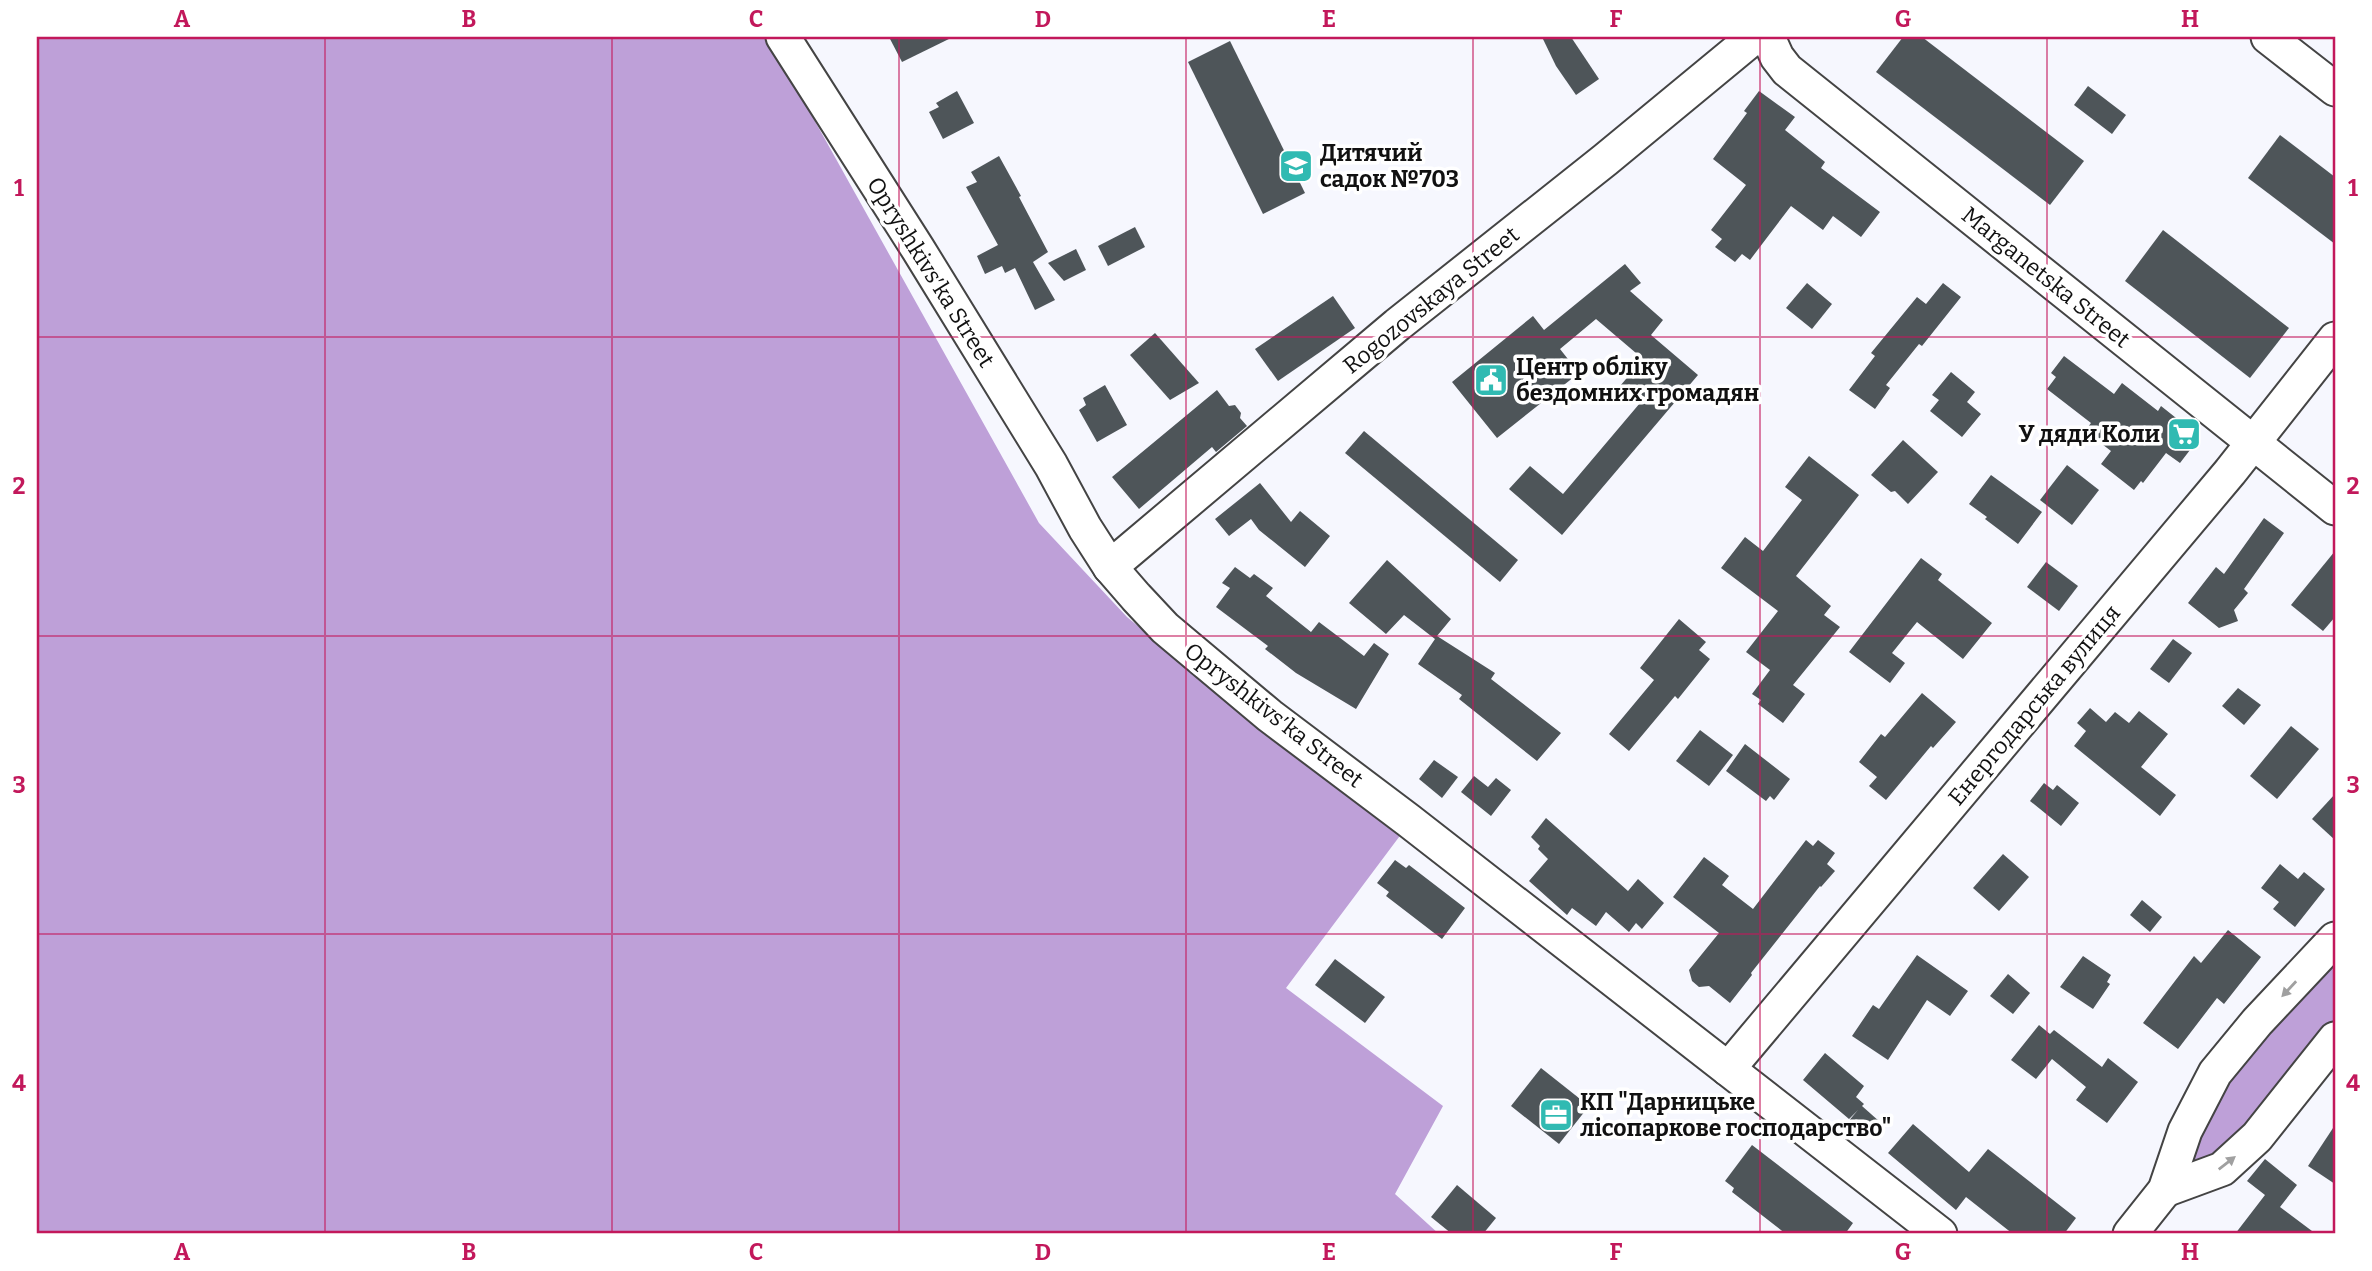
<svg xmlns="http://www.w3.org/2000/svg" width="2372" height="1271" viewBox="0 0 2372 1271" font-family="Bitter,serif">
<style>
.forest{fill:#bea0d8}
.building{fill:#4e5559}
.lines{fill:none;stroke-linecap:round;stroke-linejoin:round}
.minor-casing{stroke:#444;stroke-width:37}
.minor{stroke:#fff;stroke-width:33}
.oneway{fill:#a0a0a0}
.grid{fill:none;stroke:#c2185b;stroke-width:2;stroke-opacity:0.55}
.labels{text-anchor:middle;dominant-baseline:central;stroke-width:7;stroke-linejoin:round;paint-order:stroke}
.poi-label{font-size:23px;font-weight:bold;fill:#111;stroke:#fff;text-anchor:start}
.street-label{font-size:23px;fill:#111;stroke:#fff}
.neatline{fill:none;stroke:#c2185b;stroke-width:2.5}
.grid-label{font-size:23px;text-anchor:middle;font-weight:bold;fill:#c2185b}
</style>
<rect width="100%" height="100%" fill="#f6f7fe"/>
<g class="forest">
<polygon points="37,37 768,37 1039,523 1127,617 1277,741 1402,833 1286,988 1443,1106 1395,1194 1439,1234 37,1234"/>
<polygon points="2335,950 2335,1023 2218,1157 2183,1169 2220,1081"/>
</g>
<g class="building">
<polygon points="889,37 953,37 902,62"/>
<polygon points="1542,37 1571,37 1599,79 1576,95 1556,66"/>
<polygon points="1903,37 1922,37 2084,161 2050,205 1876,72"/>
<polygon points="1230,41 1305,193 1263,214 1188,62"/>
<polygon points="2088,86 2126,115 2112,134 2074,105"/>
<polygon points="957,91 974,123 943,139 929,112 939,107 936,103"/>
<polygon points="1759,91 1795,117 1785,130 1825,162 1821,168 1880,212 1861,237 1833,216 1823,230 1791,206 1750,260 1742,254 1735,262 1715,247 1722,239 1711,230 1746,185 1713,159 1747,113 1744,111"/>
<polygon points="2280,135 2335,177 2335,244 2248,178"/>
<polygon points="999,156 1021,196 1019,197 1048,252 1033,262 1055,300 1035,310 1015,268 1005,273 1002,266 985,274 977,256 998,245 966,187 977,182 971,172"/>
<polygon points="1135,227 1145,247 1108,266 1098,246"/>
<polygon points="2163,230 2289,328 2250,378 2125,281"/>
<polygon points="1076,249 1086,270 1064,281 1048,263"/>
<polygon points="1625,264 1641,283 1630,291 1663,320 1651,335 1698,375 1562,535 1509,489 1530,466 1563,494 1640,403 1620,386 1643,359 1596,319 1560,349 1579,373 1497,438 1452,382 1533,316 1544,330"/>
<polygon points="1807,283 1832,304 1812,329 1786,308"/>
<polygon points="1943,283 1961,297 1922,346 1919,344 1886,385 1890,388 1875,409 1849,390 1875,356 1871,353 1917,297 1926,304"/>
<polygon points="1333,296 1355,328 1278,381 1255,349"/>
<polygon points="1155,333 1199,383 1170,400 1130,355"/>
<polygon points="2064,356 2114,394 2122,383 2158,411 2161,406 2200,437 2180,463 2166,453 2143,483 2141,481 2134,490 2101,464 2111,451 2085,431 2091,423 2047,389 2056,377 2051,373"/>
<polygon points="1951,372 1975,392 1967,402 1981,414 1962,437 1930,411 1939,400 1932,395"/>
<polygon points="1105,385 1127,425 1097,442 1079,410 1086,405 1083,398"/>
<polygon points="1217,390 1229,406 1235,405 1241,413 1240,418 1247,426 1216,452 1212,447 1139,509 1112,477"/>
<polygon points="1364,431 1518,560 1500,582 1345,453"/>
<polygon points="1903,440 1938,472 1908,504 1895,491 1891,492 1871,475"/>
<polygon points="1809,456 1859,495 1796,576 1831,606 1824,615 1840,627 1793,685 1805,694 1783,723 1758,704 1761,700 1752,694 1770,670 1746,652 1778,611 1721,568 1745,537 1763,551 1802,500 1785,487"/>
<polygon points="2067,465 2099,490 2072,525 2040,500"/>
<polygon points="1991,475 2042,512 2018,544 1985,519 1987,517 1969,504"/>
<polygon points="1260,483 1291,522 1300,511 1330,536 1305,567 1259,530 1251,519 1229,536 1215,519"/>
<polygon points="2264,518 2284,533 2244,589 2248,593 2234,610 2238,621 2219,628 2188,603 2216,567 2224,574"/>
<polygon points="2335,551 2335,617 2323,631 2291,605"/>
<polygon points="1921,558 1942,574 1938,580 1992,623 1963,659 1917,622 1892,653 1905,663 1890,683 1849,652"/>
<polygon points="1387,560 1451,619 1437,636 1495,673 1491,679 1561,733 1537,761 1459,699 1462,695 1418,664 1435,639 1404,615 1386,634 1349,603"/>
<polygon points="2046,562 2078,586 2059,611 2027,587"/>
<polygon points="1235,567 1250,578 1254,574 1273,588 1266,596 1311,632 1319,622 1364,656 1374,643 1389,654 1356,709 1296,673 1265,649 1268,646 1216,607 1230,588 1222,583"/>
<polygon points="1679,619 1706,642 1699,650 1710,659 1678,699 1675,696 1629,751 1609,734 1654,680 1640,668"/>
<polygon points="2173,639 2192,653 2169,683 2150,669"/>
<polygon points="2238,688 2261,705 2244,725 2222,706"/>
<polygon points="1922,693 1956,722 1933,748 1931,746 1886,800 1869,786 1877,777 1859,762 1881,734 1885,737"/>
<polygon points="2090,708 2106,722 2115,712 2129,723 2139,711 2168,734 2141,767 2176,795 2160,816 2074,746 2086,731 2077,723"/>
<polygon points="2291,726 2319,749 2277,799 2250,776"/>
<polygon points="1700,730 1733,755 1709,786 1676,761"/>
<polygon points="1745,744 1790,779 1774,800 1770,796 1766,801 1726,771"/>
<polygon points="1434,760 1458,777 1442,798 1419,779"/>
<polygon points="1474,776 1488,787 1496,778 1511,790 1491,816 1461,792"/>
<polygon points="2044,783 2053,790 2057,785 2079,803 2061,826 2030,801"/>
<polygon points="2335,794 2335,840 2312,819"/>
<polygon points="1546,818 1628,891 1638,879 1664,903 1642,929 1636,923 1629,932 1606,912 1596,926 1572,908 1567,915 1529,881 1548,859 1538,849 1540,846 1531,837"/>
<polygon points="1806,840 1813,846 1818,840 1835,853 1827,864 1835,871 1821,887 1820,886 1751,973 1752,975 1730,1003 1709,986 1699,987 1692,981 1689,970 1719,933 1673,897 1704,857 1729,876 1722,885 1753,909"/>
<polygon points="2003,854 2029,877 1999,911 1973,888"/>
<polygon points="1395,860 1406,868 1409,865 1465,908 1442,939 1386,896 1389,892 1377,883"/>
<polygon points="2280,864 2298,879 2304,872 2325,889 2295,927 2273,909 2279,902 2261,888"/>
<polygon points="2142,900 2162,917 2150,932 2130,915"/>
<polygon points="2228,930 2261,957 2224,1004 2217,998 2178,1049 2143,1023 2194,956 2201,963"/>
<polygon points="1917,955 1968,991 1950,1016 1927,1000 1888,1060 1852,1036 1873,1005 1879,1009"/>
<polygon points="2083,956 2111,975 2107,982 2110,984 2093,1009 2060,987"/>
<polygon points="1335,959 1385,997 1365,1023 1315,985"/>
<polygon points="2008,974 2030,993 2013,1014 1990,996"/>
<polygon points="2039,1025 2050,1034 2054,1030 2102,1067 2108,1058 2138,1082 2107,1123 2076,1100 2086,1087 2052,1059 2036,1079 2011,1060"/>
<polygon points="1825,1053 1864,1086 1856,1097 1864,1104 1862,1106 1880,1122 1866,1139 1847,1123 1858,1110 1849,1119 1803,1080"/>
<polygon points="1541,1068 1589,1106 1559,1144 1511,1106"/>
<polygon points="1913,1124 1969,1172 1988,1149 2076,1218 2064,1234 2013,1234 1966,1197 1956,1210 1888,1153"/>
<polygon points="2335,1125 2335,1184 2308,1166"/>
<polygon points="1752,1145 1853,1223 1845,1234 1786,1234 1732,1192 1734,1188 1725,1181"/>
<polygon points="2265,1159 2297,1185 2280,1207 2316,1234 2235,1234 2265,1195 2247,1181"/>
<polygon points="1457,1185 1496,1218 1483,1234 1452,1234 1431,1217"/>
</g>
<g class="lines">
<g class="minor-casing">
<g id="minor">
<polyline points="783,37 918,249 1051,465 1085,528 1110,567 1136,597 1165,628 1270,716 1408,820 1940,1234"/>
<polyline points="1768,37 1777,57 1787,70 2335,508"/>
<polyline points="2268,37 2335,89"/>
<polyline points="1110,567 1397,325 1605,160 1754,37"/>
<polyline points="1728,1069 2230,472 2335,339"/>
<polyline points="2165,1190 2222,1169 2257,1137 2335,1039"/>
<polyline points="2130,1234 2165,1190 2185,1131 2215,1073 2257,1022 2335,939"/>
</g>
</g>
<use href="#minor" class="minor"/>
</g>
<defs><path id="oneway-solid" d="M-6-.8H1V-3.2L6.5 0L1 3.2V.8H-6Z" transform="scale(1.75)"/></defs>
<g class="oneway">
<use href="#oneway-solid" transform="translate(2289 989) rotate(133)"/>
<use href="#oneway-solid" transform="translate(2227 1163) rotate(-38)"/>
</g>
<path class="grid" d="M325,37V1234M612,37V1234M899,37V1234M1186,37V1234M1473,37V1234M1760,37V1234M2047,37V1234M37,337H2335M37,636H2335M37,934H2335"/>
<defs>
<g id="school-square" transform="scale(1.75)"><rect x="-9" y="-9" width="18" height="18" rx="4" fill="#30bab2" stroke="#fff"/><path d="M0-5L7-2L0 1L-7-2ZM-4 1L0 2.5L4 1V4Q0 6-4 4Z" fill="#fff"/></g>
<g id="civic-square" transform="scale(1.75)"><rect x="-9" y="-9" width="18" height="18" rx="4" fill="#30bab2" stroke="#fff"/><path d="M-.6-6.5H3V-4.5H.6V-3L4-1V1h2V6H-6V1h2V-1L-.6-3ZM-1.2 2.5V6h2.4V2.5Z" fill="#fff"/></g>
<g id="supermarket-square" transform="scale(1.75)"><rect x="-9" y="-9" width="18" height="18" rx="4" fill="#30bab2" stroke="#fff"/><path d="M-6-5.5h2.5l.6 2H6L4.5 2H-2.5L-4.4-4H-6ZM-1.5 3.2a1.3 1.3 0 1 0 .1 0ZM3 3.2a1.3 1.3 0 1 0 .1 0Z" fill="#fff"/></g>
<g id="office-square" transform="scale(1.75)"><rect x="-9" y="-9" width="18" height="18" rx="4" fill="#30bab2" stroke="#fff"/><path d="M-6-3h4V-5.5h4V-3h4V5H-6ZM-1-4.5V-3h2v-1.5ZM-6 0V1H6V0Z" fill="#fff"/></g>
</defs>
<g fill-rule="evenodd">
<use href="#school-square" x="1296" y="166"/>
<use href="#civic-square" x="1491" y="380"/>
<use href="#supermarket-square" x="2184" y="434"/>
<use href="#office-square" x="1556" y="1115"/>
</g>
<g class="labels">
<g class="poi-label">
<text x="1320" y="153">Дитячий<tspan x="1320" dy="26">садок №703</tspan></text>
<text x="1516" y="367">Центр обліку<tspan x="1516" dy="26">бездомних громадян</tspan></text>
<text x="2160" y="434" text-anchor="end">У дяди Коли</text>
<text x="1580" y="1102">КП "Дарницьке<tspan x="1580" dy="26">лісопаркове господарство"</tspan></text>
</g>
<g class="street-label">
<text transform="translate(931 272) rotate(58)">Opryshkivsʹka Street</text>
<text transform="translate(2046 277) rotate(39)">Marganetska Street</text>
<text transform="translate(1431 300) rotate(-39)">Rogozovskaya Street</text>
<text transform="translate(2034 705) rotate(-50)">Енергодарська вулиця</text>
<text transform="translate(1274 715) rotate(38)">Opryshkivsʹka Street</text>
</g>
</g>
<rect width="2372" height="1271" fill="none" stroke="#ffffff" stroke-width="77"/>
<rect x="38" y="38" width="2296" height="1194" class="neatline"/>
<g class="grid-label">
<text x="182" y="27">A</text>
<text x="469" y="27">B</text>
<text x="756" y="27">C</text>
<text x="1043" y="27">D</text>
<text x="1329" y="27">E</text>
<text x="1616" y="27">F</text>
<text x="1903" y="27">G</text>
<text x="2190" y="27">H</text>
<text x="19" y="196">1</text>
<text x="2353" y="196">1</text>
<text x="19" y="494">2</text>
<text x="2353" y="494">2</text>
<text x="19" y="793">3</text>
<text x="2353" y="793">3</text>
<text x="19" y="1091">4</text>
<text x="2353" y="1091">4</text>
<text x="182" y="1260">A</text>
<text x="469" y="1260">B</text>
<text x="756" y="1260">C</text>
<text x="1043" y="1260">D</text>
<text x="1329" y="1260">E</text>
<text x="1616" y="1260">F</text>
<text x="1903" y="1260">G</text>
<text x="2190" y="1260">H</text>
</g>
</svg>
